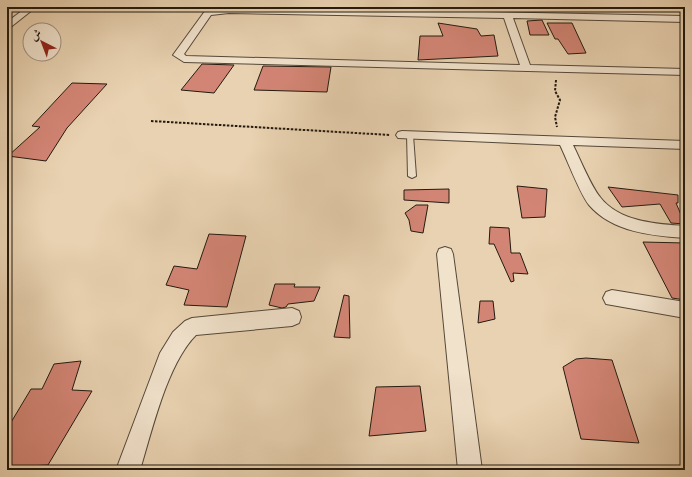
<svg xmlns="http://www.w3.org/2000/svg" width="692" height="477" viewBox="0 0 692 477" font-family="Alegreya,Amiri,serif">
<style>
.building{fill:#d38575;stroke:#231a0f}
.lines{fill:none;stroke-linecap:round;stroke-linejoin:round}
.lane-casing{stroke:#544838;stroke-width:2}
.street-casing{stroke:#544838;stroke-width:2}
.path{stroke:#231a0f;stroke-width:2;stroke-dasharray:2.5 1.5;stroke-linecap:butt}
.lane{fill:#f1e2cc;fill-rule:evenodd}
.street{fill:#f1e2cc;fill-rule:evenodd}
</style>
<rect width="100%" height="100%" fill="#e9d2b1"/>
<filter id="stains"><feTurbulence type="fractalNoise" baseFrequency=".005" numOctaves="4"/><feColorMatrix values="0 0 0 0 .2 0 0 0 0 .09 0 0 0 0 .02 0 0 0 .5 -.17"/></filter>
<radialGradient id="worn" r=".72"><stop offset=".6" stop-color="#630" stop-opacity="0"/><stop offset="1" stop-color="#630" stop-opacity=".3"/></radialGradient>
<g class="building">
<polygon points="542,20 549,35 530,35 527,21"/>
<polygon points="438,23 477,29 481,36 494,35 498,56 418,60 420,36 443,36"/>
<polygon points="547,23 572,23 586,53 568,54 558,39 555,39"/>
<polygon points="202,64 234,65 214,93 181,90"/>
<polygon points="263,66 331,67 327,92 254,90"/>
<polygon points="72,83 107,84 67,128 46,161 8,156 40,127 32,126"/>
<polygon points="517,186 547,189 545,217 522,218"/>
<polygon points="608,187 678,195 678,203 676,203 685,224 671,223 660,204 622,207"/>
<polygon points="449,189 449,203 404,200 404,190"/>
<polygon points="416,205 428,205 423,233 411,231 409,220 405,213"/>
<polygon points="490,227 509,228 511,253 520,253 528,274 513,273 514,281 511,282 494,244 489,244"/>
<polygon points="209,234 246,236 227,307 184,305 189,290 166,285 174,266 197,269"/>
<polygon points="643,242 685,243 685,300 672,298"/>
<polygon points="275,284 295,284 294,287 320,287 314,301 288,304 286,307 282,308 269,305"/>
<polygon points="344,295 349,296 350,338 334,337"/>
<polygon points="480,301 493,301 495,319 478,323"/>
<polygon points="586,358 612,360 639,443 581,439 563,367 576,359"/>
<polygon points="81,361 72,390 92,391 48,465 7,467 7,429 31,389 42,389 54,364"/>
<polygon points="420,386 426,431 369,436 376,387"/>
</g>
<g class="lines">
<g class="lane-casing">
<polygon id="lane" points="410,133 413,135 416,176 412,178 408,176 407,135"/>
</g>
<g class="street-casing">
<g id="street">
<polygon points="27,7 36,7 7,30 7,22"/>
<path d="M229,7L685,16V22L513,18L530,65L685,69V75L184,62L173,55L205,11ZM229,13L504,18L520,65L186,56L184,54L211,15Z"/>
<path d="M402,131L685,141V149L573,145C580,159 591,186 600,197C619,222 657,224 685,226V238C653,236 612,232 589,205C580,194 567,159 560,145L398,138L396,135L398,132Z"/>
<polygon points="445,247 451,249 453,254 482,470 458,470 437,254 439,249"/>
<polygon points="612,290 685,302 685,318 606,304 603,298 606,292"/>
<path d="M292,308L299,311L301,317L299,323L292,326L196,335C167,364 152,431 140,470H116L160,353L173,332L185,321L192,318Z"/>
</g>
</g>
<g class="path">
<polyline points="556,80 555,91 560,100 555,117 557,127"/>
<polyline points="151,121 390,135"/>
</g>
<use href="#lane" class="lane"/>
<use href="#street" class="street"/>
</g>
<rect width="692" height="477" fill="none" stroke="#e9d2b1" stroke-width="24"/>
<rect x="8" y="8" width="676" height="461" fill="none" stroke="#231a0f" stroke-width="2"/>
<rect x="12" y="12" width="668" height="453" fill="none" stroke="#231a0f"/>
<g transform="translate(42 42) rotate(318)"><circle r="19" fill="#f1e2cc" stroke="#9f9280"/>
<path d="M0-3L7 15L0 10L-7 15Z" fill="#8f2418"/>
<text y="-6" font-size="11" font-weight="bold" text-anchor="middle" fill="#231a0f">ش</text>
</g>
<rect width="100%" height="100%" filter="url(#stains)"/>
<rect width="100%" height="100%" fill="url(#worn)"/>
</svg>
